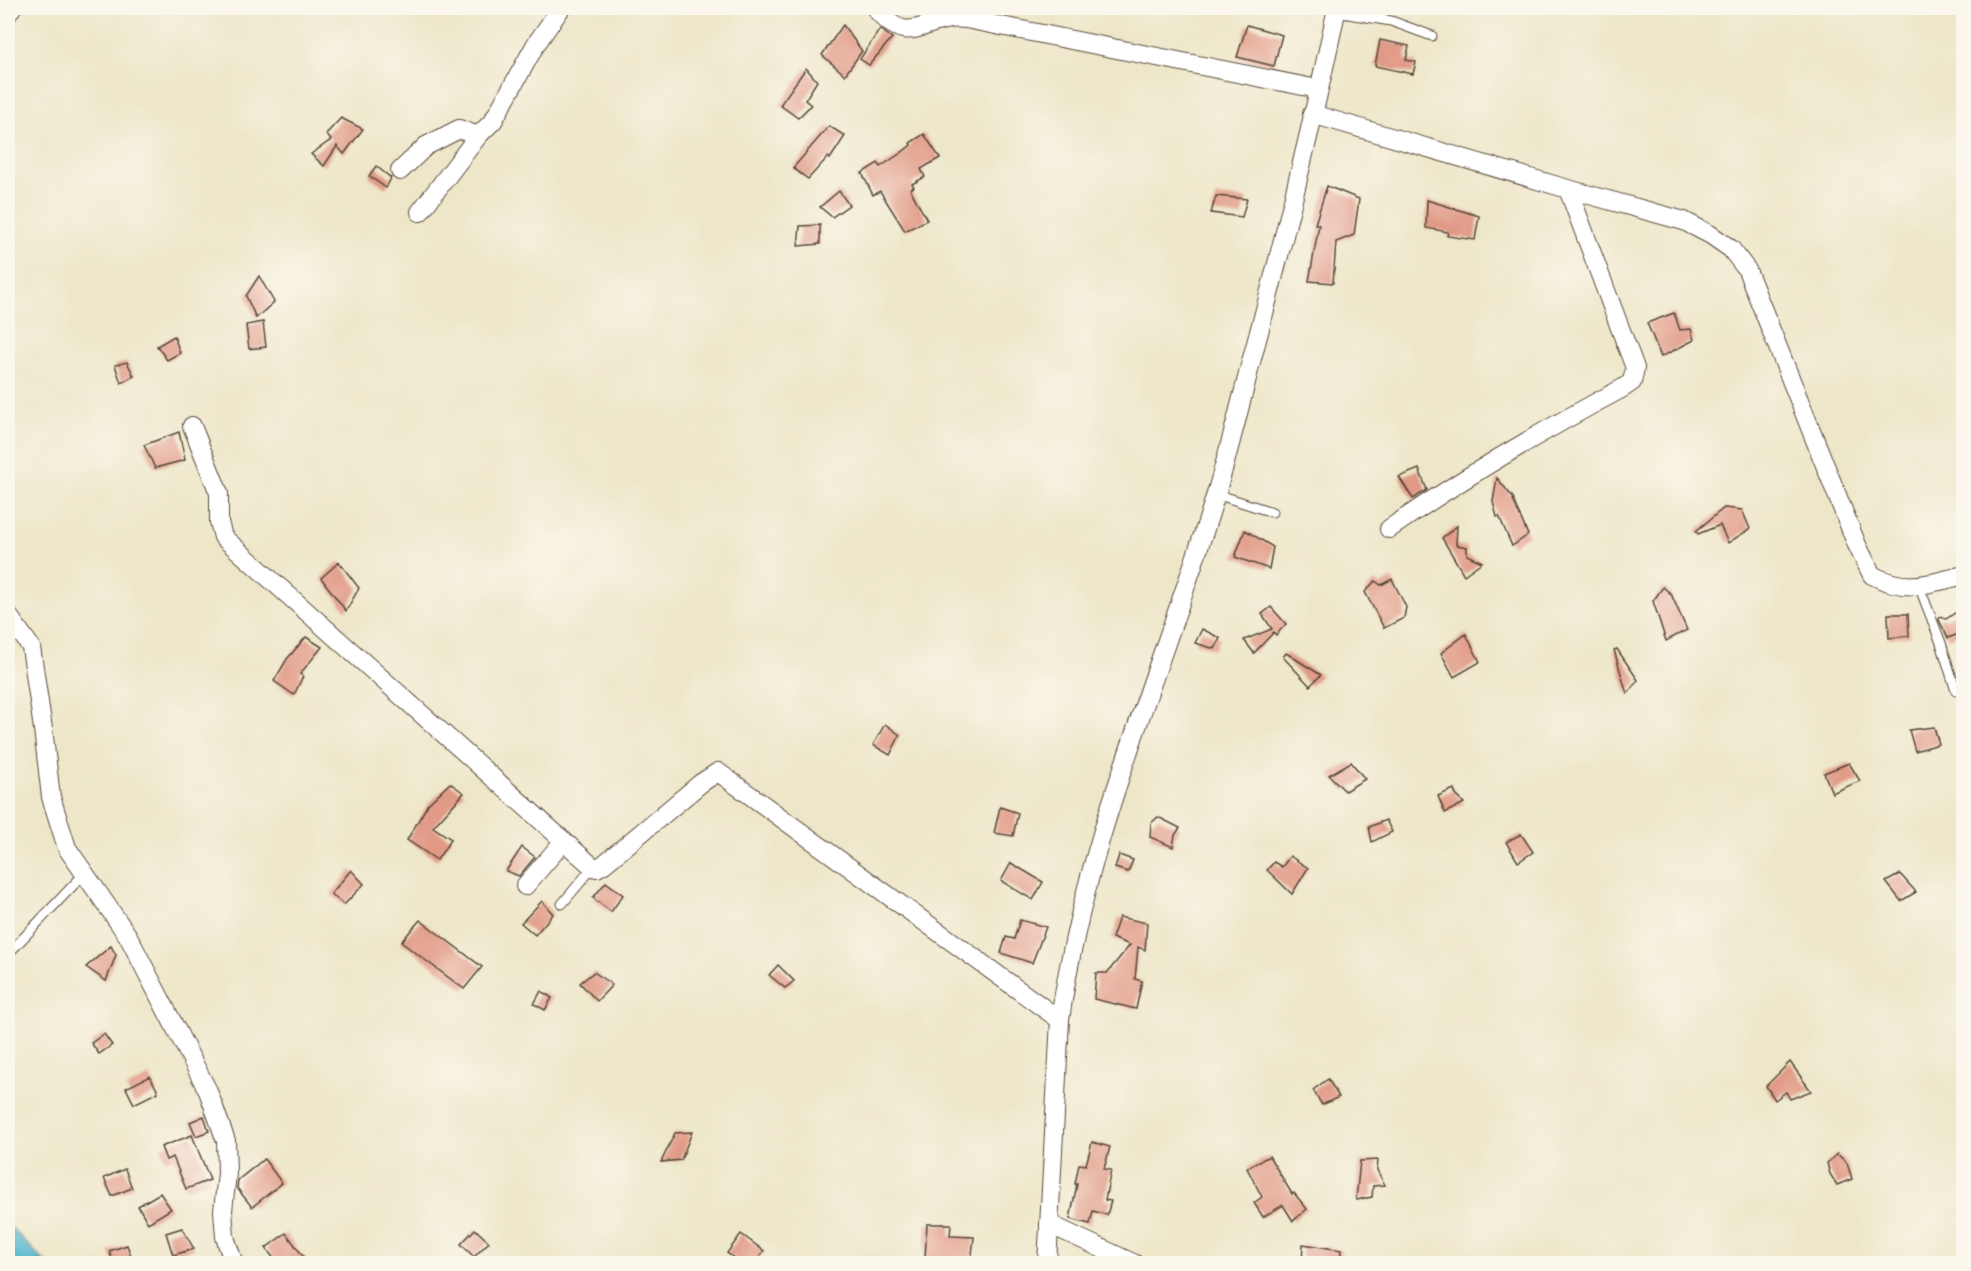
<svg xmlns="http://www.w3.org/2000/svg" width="1971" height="1271" viewBox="0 0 1971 1271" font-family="'Architects Daughter',sans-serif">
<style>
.water{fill:#50b6ce;stroke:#467076;stroke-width:1.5}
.building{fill:#e19a86}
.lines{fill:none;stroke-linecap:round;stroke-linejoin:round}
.lane-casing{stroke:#564638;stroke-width:11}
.street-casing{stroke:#564638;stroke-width:20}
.lane{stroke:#fff;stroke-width:9}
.street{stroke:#fff;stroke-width:18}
</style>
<rect width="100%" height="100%" fill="#fbf7ec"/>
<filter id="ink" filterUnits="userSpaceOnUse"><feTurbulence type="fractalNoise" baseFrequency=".0167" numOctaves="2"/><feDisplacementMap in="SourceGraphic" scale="12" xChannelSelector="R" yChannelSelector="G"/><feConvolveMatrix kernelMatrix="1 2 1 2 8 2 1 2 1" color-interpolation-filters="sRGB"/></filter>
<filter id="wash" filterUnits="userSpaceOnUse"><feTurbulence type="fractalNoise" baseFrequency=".008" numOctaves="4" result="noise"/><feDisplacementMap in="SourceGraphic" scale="24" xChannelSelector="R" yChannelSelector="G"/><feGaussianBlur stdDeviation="1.35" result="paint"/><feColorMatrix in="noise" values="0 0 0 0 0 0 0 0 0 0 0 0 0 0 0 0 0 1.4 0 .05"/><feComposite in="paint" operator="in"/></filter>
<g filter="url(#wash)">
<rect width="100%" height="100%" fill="#ede6c8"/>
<polygon class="water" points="8,1225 46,1263 8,1263"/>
<g id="blocks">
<g class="building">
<polygon points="843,25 862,51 845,75 822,55"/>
<polygon points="1247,25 1282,35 1274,66 1237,57"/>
<polygon points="880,29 892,38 869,65 860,59"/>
<polygon points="1380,40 1409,46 1406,60 1416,62 1413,74 1375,66"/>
<polygon points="806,68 817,81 805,100 811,105 798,118 780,105"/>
<polygon points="341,118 363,129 344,154 337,146 324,166 311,154 331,140 326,134"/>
<polygon points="829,126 845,136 830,159 828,157 808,179 793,168"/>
<polygon points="924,134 940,158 921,169 925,177 912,184 914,187 910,189 927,220 905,231 880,191 873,195 862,173 878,163 880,167 901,153 911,145 910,143"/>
<polygon points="376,166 391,178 386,188 369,176"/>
<polygon points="1327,186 1359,199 1354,235 1336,242 1333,283 1309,281 1319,225 1315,224"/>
<polygon points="839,191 849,205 832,217 820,207"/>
<polygon points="1216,196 1247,199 1242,217 1211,213"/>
<polygon points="1427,200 1479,216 1475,240 1447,236 1448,232 1426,228"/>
<polygon points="820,225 820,244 798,246 800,226"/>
<polygon points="259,276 274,302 256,318 246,296"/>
<polygon points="1674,313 1680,330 1691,329 1694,340 1661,357 1647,323"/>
<polygon points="263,322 266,347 249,349 246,325"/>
<polygon points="174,336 180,353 167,360 157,346"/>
<polygon points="127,362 134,376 121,383 115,365"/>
<polygon points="179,432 185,460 155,468 144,445"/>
<polygon points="1419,469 1427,490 1413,499 1399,477"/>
<polygon points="1497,478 1514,499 1513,500 1528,535 1512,546 1499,516 1497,517 1493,502"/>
<polygon points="1724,508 1742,510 1750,529 1728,543 1720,525 1698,534 1696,531"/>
<polygon points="1457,526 1456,545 1467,547 1467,555 1482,562 1464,575 1442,538"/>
<polygon points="1245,530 1273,547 1269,569 1235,557"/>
<polygon points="339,562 359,588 346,611 321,578"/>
<polygon points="1392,579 1406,607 1404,618 1384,628 1365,592 1375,581 1381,585"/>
<polygon points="1663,587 1671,594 1687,630 1666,641 1653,601"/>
<polygon points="1271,607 1286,624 1276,635 1274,632 1254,653 1244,640 1272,629 1262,614"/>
<polygon points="1964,607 1964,632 1948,638 1939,620 1940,617 1946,619"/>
<polygon points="1888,614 1908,614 1909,636 1889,638"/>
<polygon points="1202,629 1220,638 1215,649 1195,643"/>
<polygon points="1466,634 1480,662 1454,677 1441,653"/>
<polygon points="306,637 322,647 300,674 303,676 294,695 274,681 287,659"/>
<polygon points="1617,649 1638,680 1627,694 1614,650"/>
<polygon points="1286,653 1321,675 1310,686 1283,657"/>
<polygon points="885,724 900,735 890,755 873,745"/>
<polygon points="1934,727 1939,744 1915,751 1909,730"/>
<polygon points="1351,762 1365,779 1345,791 1329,775"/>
<polygon points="1849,763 1860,781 1832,793 1824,773"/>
<polygon points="450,783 464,793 433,827 451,839 437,860 407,840 428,804"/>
<polygon points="1454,789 1456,795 1464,803 1445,813 1438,796"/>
<polygon points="1000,807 1018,813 1013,836 994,833"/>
<polygon points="1158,817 1180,828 1175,835 1173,847 1150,837 1151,823"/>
<polygon points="1386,820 1392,832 1372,842 1369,827"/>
<polygon points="1521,834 1533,852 1518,862 1506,842"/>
<polygon points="522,847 535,857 519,876 506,871"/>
<polygon points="1119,855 1133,860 1128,872 1115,868"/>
<polygon points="1290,856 1308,868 1292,894 1267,870 1274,862 1282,867"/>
<polygon points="1011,863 1043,882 1033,900 1001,881"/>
<polygon points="351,870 364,884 344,905 331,894"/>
<polygon points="1900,874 1916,892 1901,901 1886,882"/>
<polygon points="606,882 623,895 611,912 593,898"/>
<polygon points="542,901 553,914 535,935 521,923"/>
<polygon points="1119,917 1147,923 1145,950 1138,947 1135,979 1142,981 1136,1009 1094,999 1096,973 1107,973 1130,945 1112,938"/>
<polygon points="420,920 482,967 464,989 401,942"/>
<polygon points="1020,920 1046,927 1032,963 1001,953 1006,937 1014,939"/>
<polygon points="111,946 116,955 106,981 86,967"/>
<polygon points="778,965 794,981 785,988 769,975"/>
<polygon points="594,972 612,985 597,1001 580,983"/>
<polygon points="541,991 552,998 545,1010 534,1004"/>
<polygon points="104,1034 112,1045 99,1054 91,1043"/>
<polygon points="1790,1062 1811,1091 1790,1099 1786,1092 1775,1100 1766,1086"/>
<polygon points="150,1076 158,1092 134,1104 126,1088"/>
<polygon points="1328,1079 1339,1097 1322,1105 1313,1090"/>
<polygon points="204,1116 209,1131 196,1136 190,1122"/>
<polygon points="692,1132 681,1160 661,1162 675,1133"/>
<polygon points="192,1135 210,1180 186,1189 173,1157 166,1160 161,1147"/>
<polygon points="1092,1142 1110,1147 1104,1169 1111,1170 1105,1200 1111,1201 1107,1215 1093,1211 1090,1224 1070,1219 1077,1184 1075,1184 1079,1164 1086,1165"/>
<polygon points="1837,1154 1847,1163 1852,1179 1837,1185 1830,1174 1827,1163"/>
<polygon points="1269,1156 1292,1194 1294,1193 1307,1209 1293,1221 1283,1205 1263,1217 1254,1203 1262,1197 1247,1168"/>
<polygon points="264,1159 282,1183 252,1207 237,1188 238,1180"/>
<polygon points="1378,1160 1377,1170 1385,1185 1373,1186 1372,1197 1356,1200 1360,1161"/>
<polygon points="125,1169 132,1188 112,1196 104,1178"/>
<polygon points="160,1193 171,1209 148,1223 138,1206"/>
<polygon points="927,1224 951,1224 950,1236 974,1237 971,1263 925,1258"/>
<polygon points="182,1228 194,1249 173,1255 166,1233"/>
<polygon points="475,1229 489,1242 474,1257 461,1244"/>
<polygon points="286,1233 308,1263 277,1263 266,1248"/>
<polygon points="741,1234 764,1251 755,1263 741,1263 727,1253"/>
<polygon points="1303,1244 1341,1250 1340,1263 1302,1263"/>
<polygon points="127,1245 132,1259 121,1263 114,1263 109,1251"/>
</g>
</g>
</g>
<g filter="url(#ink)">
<use href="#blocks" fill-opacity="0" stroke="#564638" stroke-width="1.5"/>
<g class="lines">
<g class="lane-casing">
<g id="lane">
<polyline points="1336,12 1391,21 1432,36"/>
<polyline points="8,22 17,8"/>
<polyline points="1216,494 1272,512"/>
<polyline points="1919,586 1941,643 1956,691"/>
<polyline points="562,904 593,867"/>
<polyline points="8,954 84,874"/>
</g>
</g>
<g class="street-casing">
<g id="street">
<path d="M875,8C911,52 923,14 966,19L1318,89"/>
<path d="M1312,114L1568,189L1684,221L1711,235L1731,249L1747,270L1857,545L1872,575C1906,593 1928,584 1964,575"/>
<polyline points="400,171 426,146 459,129 478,136"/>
<polyline points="420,212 478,136 493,121 536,44 561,8"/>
<polyline points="192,426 219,493 219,522 223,537 593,867 597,868 604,864 701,783 718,772 1060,1020"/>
<path d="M1389,529C1464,477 1542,431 1623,388L1632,382L1635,368L1568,189"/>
<polyline points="8,615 31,647 43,729 51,797 67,848 128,936 208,1091 226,1141 227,1173 223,1211 225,1237 234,1264"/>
<polyline points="525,886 563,842"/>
<polyline points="1049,1224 1135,1264"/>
<path d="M1047,1264L1060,1020C1085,838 1163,668 1216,494C1229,451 1240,406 1251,362C1283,244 1312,126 1337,8"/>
</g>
</g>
<use href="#lane" class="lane"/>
<use href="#street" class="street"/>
</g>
</g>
<rect width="1971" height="1271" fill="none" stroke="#fbf7ec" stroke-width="30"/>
</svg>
